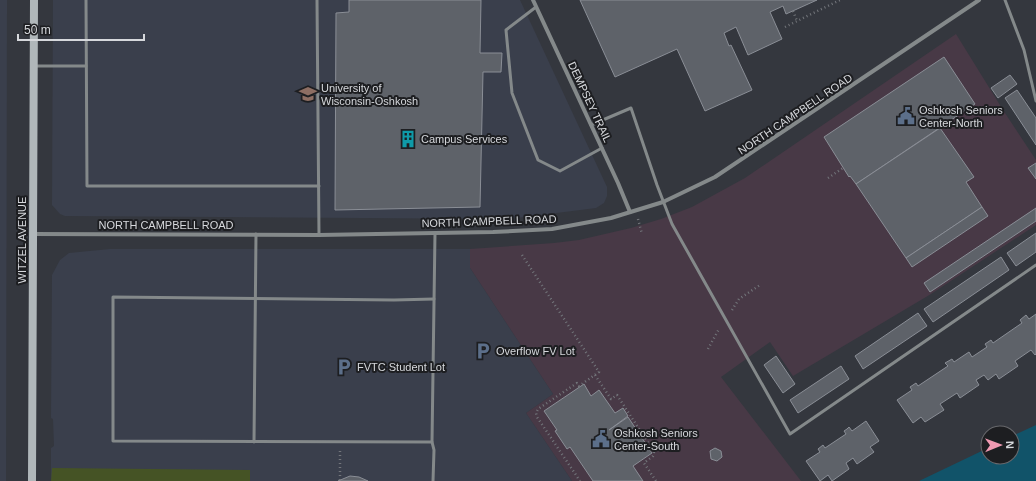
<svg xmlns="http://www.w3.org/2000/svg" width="1036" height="481" viewBox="0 0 1036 481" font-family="Arial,sans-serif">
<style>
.commercial{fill:#483946}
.built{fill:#3a3f4c}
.green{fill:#455325}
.water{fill:#115369}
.building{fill:#5e6269;stroke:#8a8e96}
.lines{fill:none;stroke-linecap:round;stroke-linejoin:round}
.path{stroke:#73767b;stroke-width:2.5;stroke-dasharray:1 3;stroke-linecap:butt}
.service{stroke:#84898a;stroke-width:3}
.minor{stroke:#84898a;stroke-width:4}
.secondary{stroke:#b0b7ba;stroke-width:8}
.labels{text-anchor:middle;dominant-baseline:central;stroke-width:4;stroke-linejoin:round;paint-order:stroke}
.poi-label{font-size:11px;fill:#d6d8dc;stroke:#1d1e21;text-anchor:start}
.street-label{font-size:11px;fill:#d6d8dc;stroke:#1d1e21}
</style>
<rect width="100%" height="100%" fill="#34373e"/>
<polygon class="commercial" points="956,34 1003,110 1036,160 1036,225 931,294 793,376 770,342 721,377 801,481 572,481 526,413 553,394 470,268 470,249 554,243 579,240 631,228 661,219 692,207 745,178"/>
<g class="built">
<polygon points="0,0 7,0 6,481 0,481"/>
<polygon points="53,0 520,0 607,187 607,196 604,203 596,208 509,219 65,216 60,214 52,205"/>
<polygon points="110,249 470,249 470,268 553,394 526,413 572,481 51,481 51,448 54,446 53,419 51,418 52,275 60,260 69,253"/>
</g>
<polygon class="green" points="52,468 250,470 250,481 51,481"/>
<polygon class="water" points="1036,425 1036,481 919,481 988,448 988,457 1012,457 1012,436"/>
<g class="building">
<polygon points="349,0 481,0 480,53 502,53 501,72 483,72 480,207 335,210 336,13 349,12"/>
<polygon points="580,0 817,0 786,14 783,6 770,12 782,39 748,55 736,27 724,33 729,46 731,45 752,90 705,111 677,49 615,77"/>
<polygon points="944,57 975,104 856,184 850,176 849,177 824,137"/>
<polygon points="1010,75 1017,84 998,98 991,88"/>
<polygon points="1017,90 1036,118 1036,145 1005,98"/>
<polygon points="940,128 974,177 966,182 982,207 906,258 856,184"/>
<polygon points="1036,163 1036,179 1028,168"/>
<polygon points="982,207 988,216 912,267 906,258"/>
<polygon points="1036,208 1036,221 930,292 924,283"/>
<polygon points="1036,233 1036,252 1016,266 1007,253"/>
<polygon points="1001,257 1009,270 933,322 924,309"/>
<polygon points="918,313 927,326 863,369 855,356"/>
<polygon points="1036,314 1036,354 1035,355 1031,350 1015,361 1018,366 999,379 996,374 988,380 984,375 976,380 979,385 960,398 957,393 940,404 944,410 925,422 921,417 913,423 897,400 912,390 910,387 916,383 918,386 948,366 945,363 952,359 954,362 969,352 972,357 987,347 985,344 991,340 993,343 1022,323 1020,320 1026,315 1029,319"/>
<polygon points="776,356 795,384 783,393 764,365"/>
<polygon points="841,366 849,379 798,413 790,400"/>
<polygon points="584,384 591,396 599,390 615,413 623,408 628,416 609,430 628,417 652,453 633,466 643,481 593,481 570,447 567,449 555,431 557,430 544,411"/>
<polygon points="866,421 879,441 870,447 874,452 857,464 853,458 846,463 849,469 832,481 828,475 820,481 806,461 820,452 818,449 823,445 825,448 846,434 844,431 847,429 849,427 852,431"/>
<polygon points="715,448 721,451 722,457 717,461 711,459 710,451"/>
<polygon points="350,476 359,477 368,481 338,481"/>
</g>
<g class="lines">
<g class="path">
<polyline points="793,11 797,21"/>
<polyline points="785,27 840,0"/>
<polyline points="828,178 843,168"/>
<polyline points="638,219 642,234"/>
<polyline points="522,255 599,372 579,386 577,383 538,409 536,413 537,417 580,481"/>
<polyline points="732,310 739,299 760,285"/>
<polyline points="708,349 719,329"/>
<polyline points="595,375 611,399 617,395 654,452 653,456 644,463 656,481"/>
<polyline points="340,480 340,450"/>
</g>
<g class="service">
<polyline points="86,0 87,186 319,186"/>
<polyline points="317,0 319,235"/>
<polyline points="1005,0 1024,50 1036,101"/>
<polyline points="536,7 506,30 512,93 538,160 560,171 602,148"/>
<polyline points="34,66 86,66"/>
<polyline points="591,125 631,108 657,185 672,224 790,434 1036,265"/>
<polyline points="254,442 256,234"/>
<polyline points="432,442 113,441 113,297 394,300 434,299"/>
<polyline points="433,481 434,450 432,442 435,233"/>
</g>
<g class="minor">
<polyline points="533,0 618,183 630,212"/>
<polyline points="33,234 319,235 493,232 552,229 611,218 663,202 715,177 979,0"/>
</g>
<polyline class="secondary" points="32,481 34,0"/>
</g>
<defs>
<g id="university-bare" transform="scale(1.38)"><path d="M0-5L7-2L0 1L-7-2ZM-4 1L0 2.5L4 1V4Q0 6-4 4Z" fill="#8d6e63" stroke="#1d1e21" stroke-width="2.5" paint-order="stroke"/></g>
<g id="civic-bare" transform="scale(1.38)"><path d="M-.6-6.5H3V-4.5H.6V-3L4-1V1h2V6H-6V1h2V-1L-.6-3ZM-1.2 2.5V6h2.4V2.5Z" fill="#5c6f8a" stroke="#1d1e21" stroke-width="2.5" paint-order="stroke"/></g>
<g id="building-bare" transform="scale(1.38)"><path d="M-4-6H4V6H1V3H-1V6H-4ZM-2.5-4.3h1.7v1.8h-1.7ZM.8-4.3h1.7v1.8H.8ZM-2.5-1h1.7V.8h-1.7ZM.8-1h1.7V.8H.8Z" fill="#0f9aa8" stroke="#1d1e21" stroke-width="2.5" paint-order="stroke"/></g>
<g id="parking-bare" transform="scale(1.38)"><path d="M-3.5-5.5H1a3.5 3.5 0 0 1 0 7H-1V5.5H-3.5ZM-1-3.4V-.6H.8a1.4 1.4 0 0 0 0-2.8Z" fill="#5c6f8a" stroke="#1d1e21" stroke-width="2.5" paint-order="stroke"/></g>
</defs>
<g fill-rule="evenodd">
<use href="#university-bare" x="308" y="94"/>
<use href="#civic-bare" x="906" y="116"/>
<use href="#building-bare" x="408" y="139"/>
<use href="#parking-bare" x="483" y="351"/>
<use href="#parking-bare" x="344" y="367"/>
<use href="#civic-bare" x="601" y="439"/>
</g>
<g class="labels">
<g class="poi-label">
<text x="321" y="88">University of<tspan x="321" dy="13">Wisconsin-Oshkosh</tspan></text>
<text x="919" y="110">Oshkosh Seniors<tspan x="919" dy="13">Center-North</tspan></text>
<text x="421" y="139">Campus Services</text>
<text x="496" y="351">Overflow FV Lot</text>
<text x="357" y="367">FVTC Student Lot</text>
<text x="614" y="433">Oshkosh Seniors<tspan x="614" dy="13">Center-South</tspan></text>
</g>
<g class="street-label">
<text transform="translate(590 102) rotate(65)">DEMPSEY TRAIL</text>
<text transform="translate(795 114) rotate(-34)">NORTH CAMPBELL ROAD</text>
<text transform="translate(489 221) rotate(-2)">NORTH CAMPBELL ROAD</text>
<text x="166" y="225">NORTH CAMPBELL ROAD</text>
<text transform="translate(22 240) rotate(-90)">WITZEL AVENUE</text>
</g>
</g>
<g transform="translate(1000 445) rotate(89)"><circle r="19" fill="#1d1e21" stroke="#67686c"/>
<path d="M0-3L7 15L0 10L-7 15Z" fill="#f19ab2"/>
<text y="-6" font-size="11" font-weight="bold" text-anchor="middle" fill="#d6d8dc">N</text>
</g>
<path d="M18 34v6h126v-6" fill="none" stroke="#d6d8dc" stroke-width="2"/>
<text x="24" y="34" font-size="12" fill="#d6d8dc" stroke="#1d1e21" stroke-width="3" paint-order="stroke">50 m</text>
</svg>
